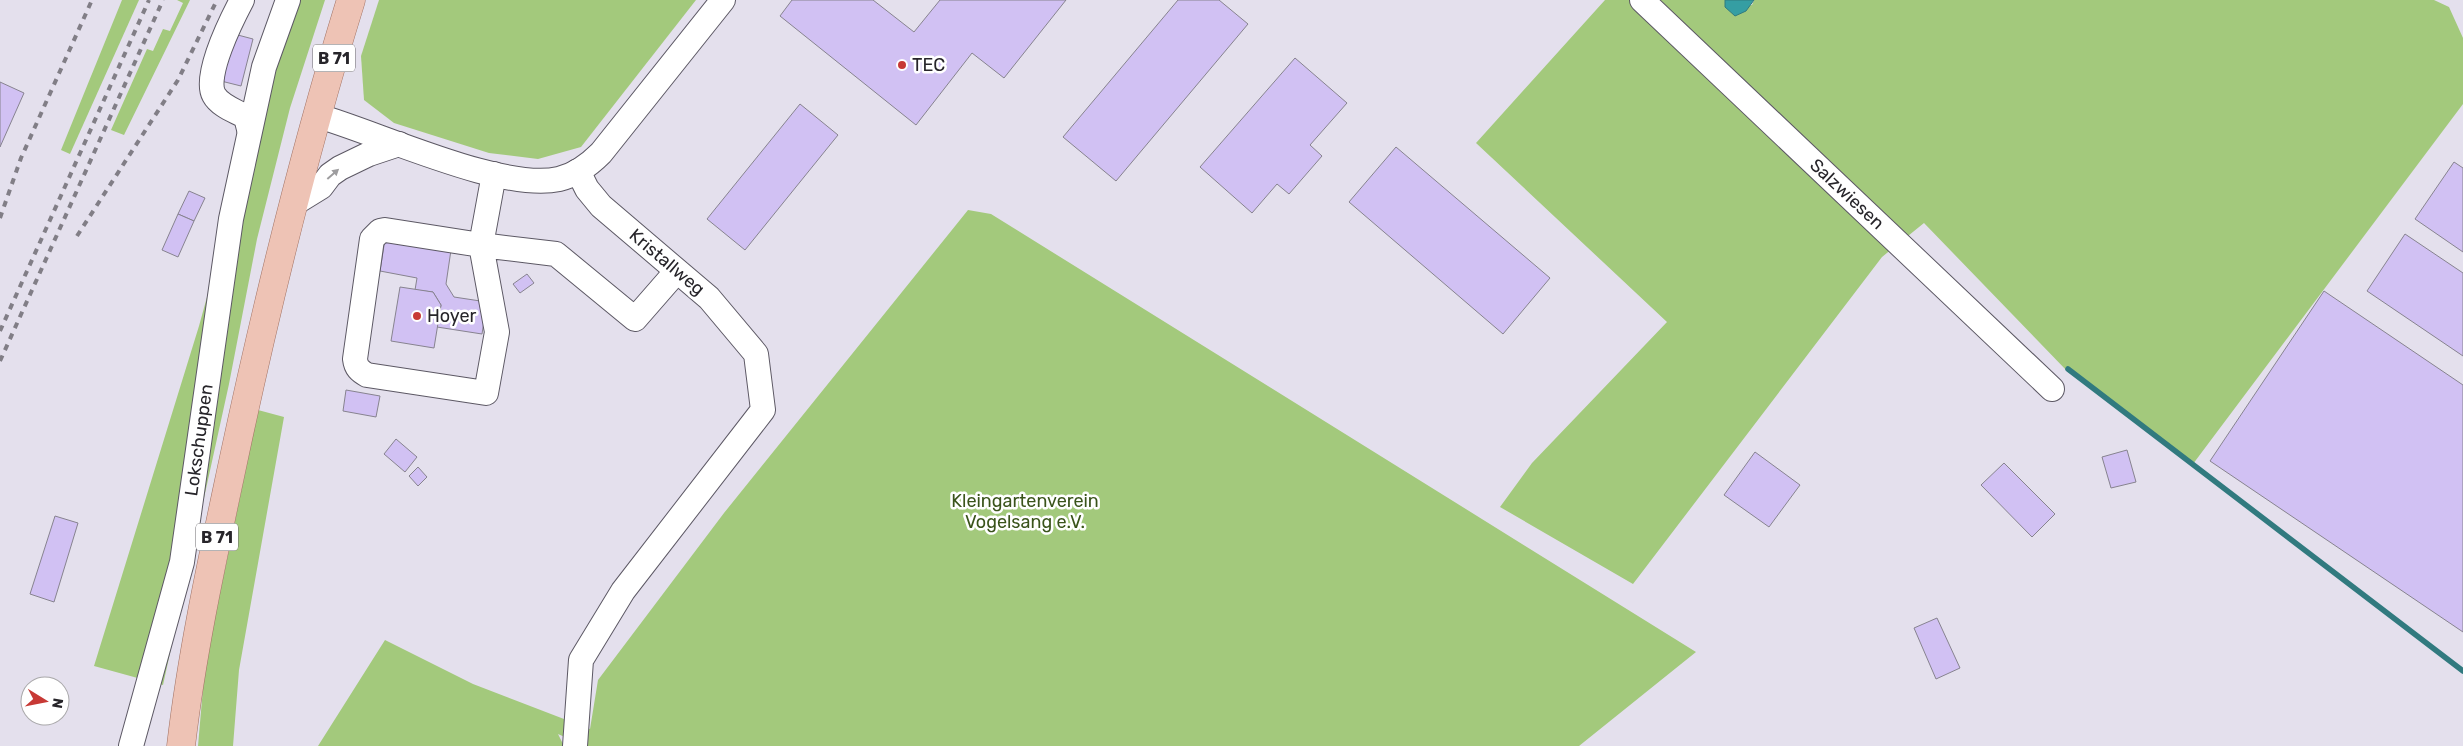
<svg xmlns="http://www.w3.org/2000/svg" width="2463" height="746" viewBox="0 0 2463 746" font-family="Rubik,sans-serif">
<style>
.green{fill:#a3c97c}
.water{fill:#359ea3;stroke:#317a7f}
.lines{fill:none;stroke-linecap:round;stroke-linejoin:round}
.stream{stroke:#317a7f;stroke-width:5.5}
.building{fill:#d1c1f3;stroke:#87838f}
.minor-casing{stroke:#5c5864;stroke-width:26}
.major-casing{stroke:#a17264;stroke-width:29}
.minor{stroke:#fff;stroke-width:24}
.major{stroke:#eec3b5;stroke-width:28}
.rail{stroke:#817e86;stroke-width:4;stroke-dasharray:6 6;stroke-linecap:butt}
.oneway{fill:#9e9d9f}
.poi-dot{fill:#c73935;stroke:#fff;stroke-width:2}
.labels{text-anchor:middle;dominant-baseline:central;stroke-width:5;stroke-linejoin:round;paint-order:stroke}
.shield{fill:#fff;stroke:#68666a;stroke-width:1}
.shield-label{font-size:16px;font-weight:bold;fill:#27252a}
.poi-label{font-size:18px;fill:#27252a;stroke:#fff;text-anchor:start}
.street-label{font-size:18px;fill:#27252a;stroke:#fff}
.park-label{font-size:18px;fill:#3a541b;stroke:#fff}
</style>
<rect width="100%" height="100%" fill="#e4e0ed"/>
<g class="green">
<polygon points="122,0 139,0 70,154 61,150"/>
<polygon points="177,0 190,0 124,135 111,130 147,49 153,51 163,29 170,31 183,3"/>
<polygon points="289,0 325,0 290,108 257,239 229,384 163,685 94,666 199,326"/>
<polygon points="379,0 696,0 581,147 538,159 489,153 394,123 364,100 361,56"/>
<polygon points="1605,0 1725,0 1725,7 1752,5 1754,0 2434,0 2449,7 2463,38 2463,104 2193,464 2068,372 1924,223 1882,257 1633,584 1500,507 1532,463 1667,322 1476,143"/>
<polygon points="968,210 991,214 1696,652 1579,746 585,746 558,734 564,746 318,746 385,640 473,684 590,729 598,680 724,513"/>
<polygon points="258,410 284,417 239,670 233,746 198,746 205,665"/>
</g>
<polygon class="water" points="1725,0 1754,0 1746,11 1735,16 1725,7"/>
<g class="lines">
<polyline class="stream" points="2068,369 2463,671"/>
</g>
<g class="building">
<polygon points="792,0 873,0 914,32 940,0 1066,0 1004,78 972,53 916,125 780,16"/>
<polygon points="1178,0 1219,0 1248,24 1116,181 1063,137"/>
<polygon points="234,34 253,39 241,86 221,81"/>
<polygon points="1295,58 1347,103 1310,145 1322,156 1289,194 1277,184 1252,213 1200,167"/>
<polygon points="0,82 24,93 0,147"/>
<polygon points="800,104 838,135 745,250 707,219"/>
<polygon points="1396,147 1550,278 1503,334 1349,202"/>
<polygon points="2454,162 2463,168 2463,252 2415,219"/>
<polygon points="189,191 205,198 194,221 178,214"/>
<polygon points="178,214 194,221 178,257 162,250"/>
<polygon points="2405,234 2463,273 2463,356 2367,291"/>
<polygon points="385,239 451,250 446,284 454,297 487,302 482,334 437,327 441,305 433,292 415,290 417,278 380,271"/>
<polygon points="527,274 534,283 520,293 513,284"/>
<polygon points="400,287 433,292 441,305 434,348 391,341"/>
<polygon points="2324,291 2463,385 2463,632 2210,461"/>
<polygon points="346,390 380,396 376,417 343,411"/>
<polygon points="396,439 417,457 405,472 384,454"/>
<polygon points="2127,450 2136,482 2111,488 2102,457"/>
<polygon points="1755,452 1800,485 1769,527 1724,495"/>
<polygon points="2004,463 2055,514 2032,537 1981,485"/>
<polygon points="418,467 427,477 418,486 409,476"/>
<polygon points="55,516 78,523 54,602 30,594"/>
<polygon points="1937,618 1960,668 1936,679 1914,628"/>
</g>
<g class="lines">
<g class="minor-casing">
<g id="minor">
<path d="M242,0C232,19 203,76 214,95C220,106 236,111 246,117L249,129"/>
<polyline points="1642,0 2052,389"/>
<path d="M318,116C378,133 502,192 559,179C576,175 589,165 601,153L723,0"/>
<path d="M494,174L481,245L385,230L380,231L372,239L355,359C356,368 360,371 367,375L486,393L497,332L481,245L556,254L635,319L676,272"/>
<polyline points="295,203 321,187 330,175 340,168 369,154 399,144"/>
<polyline points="131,746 182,562 231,219 264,67 288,0"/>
<polyline points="575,746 581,660 623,591 763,410 756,354 709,298 601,206 587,189 578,171"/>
</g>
</g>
<g class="major-casing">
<path id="major" d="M181,746C192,651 213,556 233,462C266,307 304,152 351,0"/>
</g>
<use href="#minor" class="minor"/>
<use href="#major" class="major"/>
<g class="rail">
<polyline points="0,218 21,158 92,0"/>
<polyline points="77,236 178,80 217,0"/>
<polyline points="0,331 149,0"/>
<polyline points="0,361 163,0"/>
</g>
</g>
<defs><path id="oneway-solid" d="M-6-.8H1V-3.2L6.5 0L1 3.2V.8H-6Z" transform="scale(1.25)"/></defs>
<use class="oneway" href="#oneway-solid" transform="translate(333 174) rotate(-41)"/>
<g class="poi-dot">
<circle cx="902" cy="65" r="5"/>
<circle cx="417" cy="316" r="5"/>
</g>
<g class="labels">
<g class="shield">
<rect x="313" y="44.5" width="42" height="27" rx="4"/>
<rect x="196" y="523.5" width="42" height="27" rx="4"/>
</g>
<g class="shield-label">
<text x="334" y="58">B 71</text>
<text x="217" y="537">B 71</text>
</g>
<g class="poi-label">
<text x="912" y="65">TEC</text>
<text x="427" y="316">Hoyer</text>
</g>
<g class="street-label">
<text transform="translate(1847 194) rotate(43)">Salzwiesen</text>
<text transform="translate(667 262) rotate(40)">Kristallweg</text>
<text transform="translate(199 440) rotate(-82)">Lokschuppen</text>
</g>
<g class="park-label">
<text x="1025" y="501">Kleingartenverein<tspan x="1025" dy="21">Vogelsang e.V.</tspan></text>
</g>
</g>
<g transform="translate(45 701) rotate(100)"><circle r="24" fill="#ffffff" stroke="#a9a8aa"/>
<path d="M0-4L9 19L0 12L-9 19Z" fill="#c73935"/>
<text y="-8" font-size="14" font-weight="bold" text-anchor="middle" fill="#27252a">N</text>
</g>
</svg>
